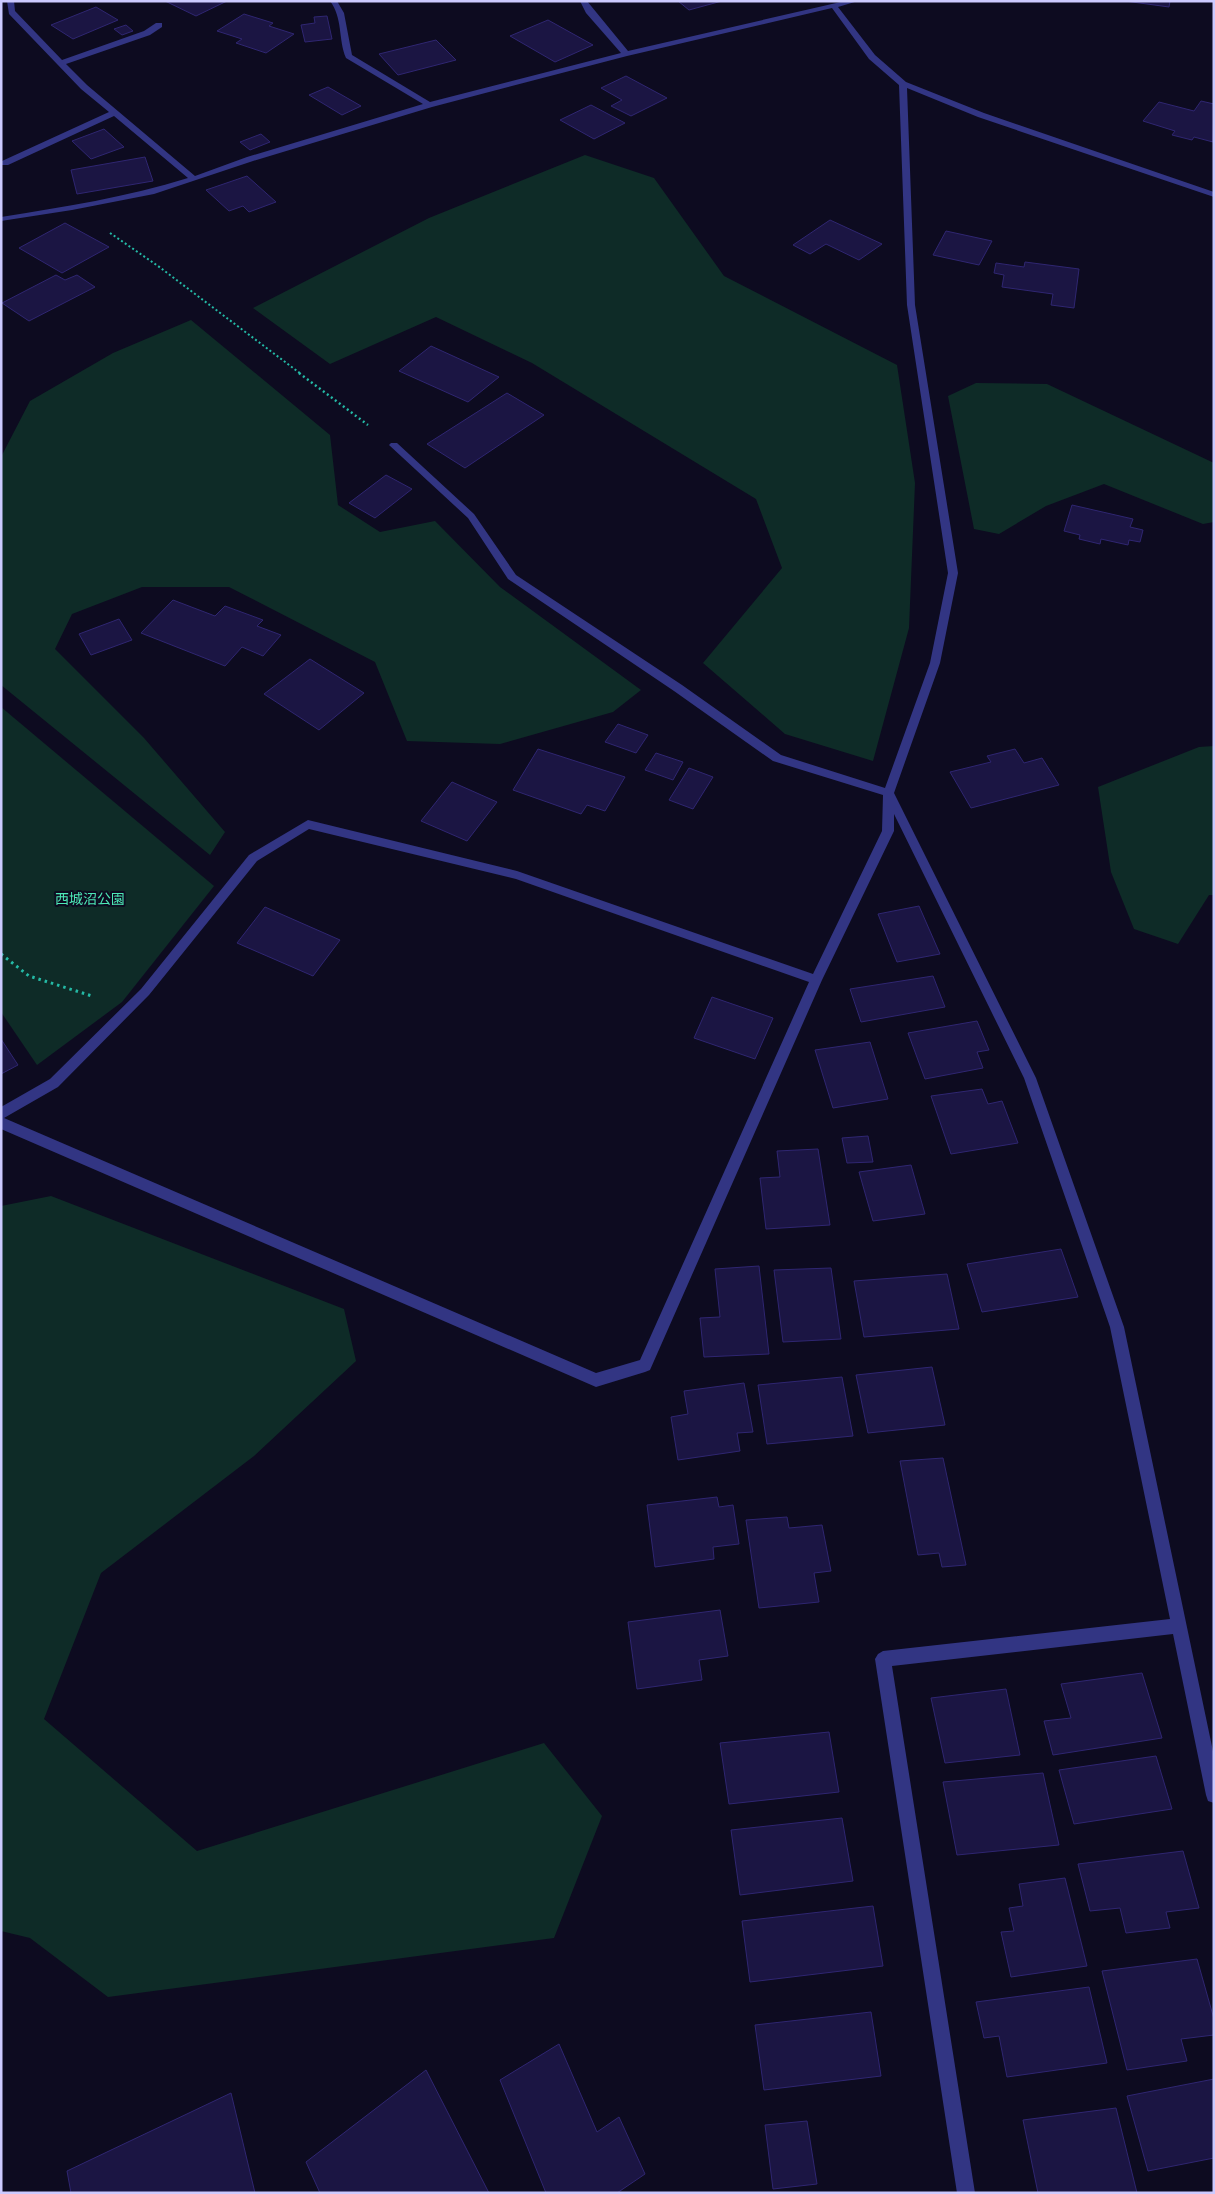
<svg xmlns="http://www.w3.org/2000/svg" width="1215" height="2194" viewBox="0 0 1215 2194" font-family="'DM Sans','Noto Sans JP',sans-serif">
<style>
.green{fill:#0e2b27}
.building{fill:#1b1543;stroke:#2f2671}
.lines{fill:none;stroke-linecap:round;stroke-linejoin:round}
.path-far2{stroke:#24b9a5;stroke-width:2;stroke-dasharray:2 2.5;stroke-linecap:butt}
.path-far1{stroke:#24b9a5;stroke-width:2.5;stroke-dasharray:2 3;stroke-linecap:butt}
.path{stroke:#24b9a5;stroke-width:3;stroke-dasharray:2.5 4;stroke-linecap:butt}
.street{fill:#323583;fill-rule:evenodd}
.labels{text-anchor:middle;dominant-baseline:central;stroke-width:4;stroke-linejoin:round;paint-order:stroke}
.park-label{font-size:14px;fill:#4de8b6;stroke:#0d0b20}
</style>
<rect width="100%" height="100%" fill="#0d0b20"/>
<g class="green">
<polygon points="585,155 654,178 724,276 897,365 915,483 909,628 873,761 785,734 703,663 782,568 756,499 532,363 436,317 330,364 253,308 429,218"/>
<polygon points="191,320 330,435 338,505 380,532 435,521 500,587 641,690 613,712 500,744 407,741 375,662 229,587 142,587 72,614 55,649 144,738 225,832 210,855 1,685 1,457 30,401 113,353"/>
<polygon points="976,383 1047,384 1214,463 1214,522 1203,524 1104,484 1046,506 999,534 974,529 948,396"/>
<polygon points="1,707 214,886 122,1002 37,1065 1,1012"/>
<polygon points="1214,746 1214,895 1209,895 1178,944 1134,929 1111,872 1098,787 1199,747"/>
<polygon points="51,1196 344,1309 356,1361 254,1456 101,1573 44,1719 197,1851 544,1743 602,1816 554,1938 108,1997 30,1938 1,1931 1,1206"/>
</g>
<g class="building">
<polygon points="165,1 227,1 196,16"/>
<polygon points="678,1 722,1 689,10"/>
<polygon points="1125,1 1170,1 1169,7"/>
<polygon points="96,7 118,20 73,39 51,25"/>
<polygon points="244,14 273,23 269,26 294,34 266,53 236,43 242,39 217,31"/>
<polygon points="327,16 332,39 305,42 301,25 315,23 314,17"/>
<polygon points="548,20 593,45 555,62 510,36"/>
<polygon points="126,25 133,31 122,35 114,29"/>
<polygon points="436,40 456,60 398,75 379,54"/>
<polygon points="626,76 667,98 631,116 611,106 622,100 601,88"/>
<polygon points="328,87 361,106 342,115 309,95"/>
<polygon points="1201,101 1214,104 1213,142 1194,137 1192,140 1172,135 1175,131 1143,121 1159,102 1194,111"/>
<polygon points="591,105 625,123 594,139 560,120"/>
<polygon points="104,129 124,147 91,159 72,141"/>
<polygon points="261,134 270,142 250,150 240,142"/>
<polygon points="145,157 153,181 77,194 71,170"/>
<polygon points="247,176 276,202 249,212 243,206 229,211 206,190"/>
<polygon points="830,220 882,244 859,260 826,244 810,254 793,245"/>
<polygon points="65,223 109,247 62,273 19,248"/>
<polygon points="946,231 992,241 979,265 933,255"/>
<polygon points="1025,262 1079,269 1074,308 1051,305 1053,294 1002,287 1004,275 994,273 996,263 1024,267"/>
<polygon points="56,275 65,280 77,275 95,287 29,321 2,303"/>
<polygon points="431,346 499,377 468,402 399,371"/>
<polygon points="507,393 544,415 465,468 427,444"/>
<polygon points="386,475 412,489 375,518 349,503"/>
<polygon points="1072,505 1133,519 1130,527 1143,530 1140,542 1129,540 1128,545 1101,539 1100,544 1079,539 1080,535 1064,531"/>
<polygon points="173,600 215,616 225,606 263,620 257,626 281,635 263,656 242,647 225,666 141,633"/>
<polygon points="119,619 132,640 91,655 79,634"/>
<polygon points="310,659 364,693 319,730 264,694"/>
<polygon points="618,724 648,735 636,753 605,742"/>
<polygon points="538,749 625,777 605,811 587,805 581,814 513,790"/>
<polygon points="1015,749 1024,763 1042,758 1059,785 971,808 950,772 991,762 987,756"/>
<polygon points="656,753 683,762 673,780 645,770"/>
<polygon points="689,768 713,777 693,809 669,800"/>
<polygon points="452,782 497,802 467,841 421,821"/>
<polygon points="919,906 940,954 897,962 878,914"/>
<polygon points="265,907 340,940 313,976 237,943"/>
<polygon points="933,976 945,1007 861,1022 850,989"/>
<polygon points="712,997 773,1018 755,1059 694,1038"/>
<polygon points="977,1021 989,1050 977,1052 983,1068 925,1079 908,1033"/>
<polygon points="1,1039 18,1065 1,1074"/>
<polygon points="870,1042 888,1099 833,1108 815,1050"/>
<polygon points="982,1089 988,1104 1002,1101 1018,1143 951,1154 931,1096"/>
<polygon points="868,1136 873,1162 847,1163 842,1138"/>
<polygon points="818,1149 830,1225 766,1229 760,1178 780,1177 777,1151"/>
<polygon points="911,1165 925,1214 873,1221 859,1172"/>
<polygon points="1061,1249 1078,1297 982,1312 967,1264"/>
<polygon points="759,1266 769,1354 704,1357 700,1318 720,1317 715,1269"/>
<polygon points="831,1268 841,1339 783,1342 774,1270"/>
<polygon points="947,1274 959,1329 864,1337 854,1281"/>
<polygon points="932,1367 945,1425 868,1433 856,1375"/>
<polygon points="842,1377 853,1436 767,1444 758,1385"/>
<polygon points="744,1383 753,1432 737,1433 740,1451 678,1460 671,1417 688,1414 684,1391"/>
<polygon points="943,1458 966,1565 942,1567 939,1553 918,1555 900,1461"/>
<polygon points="717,1497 719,1507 733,1505 739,1544 713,1547 714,1559 655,1567 647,1505"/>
<polygon points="787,1517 789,1528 822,1525 831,1571 814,1573 819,1602 759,1608 746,1520"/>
<polygon points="720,1610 728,1656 699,1660 702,1680 637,1689 628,1622"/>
<polygon points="1142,1673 1162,1738 1053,1755 1044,1721 1071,1718 1061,1684"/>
<polygon points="1006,1689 1020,1755 945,1763 931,1698"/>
<polygon points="829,1732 839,1792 729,1804 720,1743"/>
<polygon points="1156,1756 1172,1809 1074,1824 1059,1770"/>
<polygon points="1043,1773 1059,1845 957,1855 943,1782"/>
<polygon points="842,1818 853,1881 740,1895 731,1830"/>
<polygon points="1183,1851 1199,1908 1166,1912 1170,1928 1126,1933 1120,1908 1090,1911 1078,1864"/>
<polygon points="1065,1878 1087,1966 1011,1977 1001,1932 1014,1931 1009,1908 1023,1906 1019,1884"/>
<polygon points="873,1906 883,1966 750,1982 742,1921"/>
<polygon points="1197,1959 1214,2019 1214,2035 1181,2039 1187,2061 1127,2070 1102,1971"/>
<polygon points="1089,1987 1107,2063 1007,2077 999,2036 984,2038 976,2002"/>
<polygon points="871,2012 881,2076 764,2090 755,2025"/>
<polygon points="559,2044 597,2132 619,2117 645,2174 617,2193 546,2193 500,2080"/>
<polygon points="426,2070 489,2193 320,2193 306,2162"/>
<polygon points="1214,2079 1214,2158 1148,2171 1127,2096"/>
<polygon points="231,2093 255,2193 71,2193 67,2171"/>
<polygon points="1116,2108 1137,2193 1038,2193 1023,2120"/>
<polygon points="807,2121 817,2184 773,2189 765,2125"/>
</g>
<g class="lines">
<polyline class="path-far2" points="110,233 158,266 301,374"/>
<polyline class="path-far1" points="299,373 368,425"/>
<polyline class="path" points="1,954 29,976 92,996"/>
<path class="street" d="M7,1H14L15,11L62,60L144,31L156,23H162V27L150,35L66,64L87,85L195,176L247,157L423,104L346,58C338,39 343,18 330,1H337L344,13L352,55L430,102L621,53L586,13L580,1H587L628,51L845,1H858L838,7L875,55L906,82L984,113L1214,192V197L978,117L907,88L915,305L958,573L940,663L894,793L1036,1078L1124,1327L1214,1756V1803L1208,1801L1206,1795L1173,1634L892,1666L975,2193H957L875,1659L878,1654L883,1651L1170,1619L1110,1327L1024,1078L894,814V831L822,980L650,1370L645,1372L596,1387L1,1129V1107L50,1079L141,989L249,855L308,820L517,871L813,974L882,831L883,795L773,761L674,691L508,579L468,518L389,445L391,443H397L474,514L516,575L682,685L781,755L885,788L930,663L948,573L907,305L899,85L869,59L832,8L627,56L432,107L253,161L154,194L72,210L1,221V217C64,207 127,197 188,178L114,116L8,165H2V161L109,112L81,89L9,14ZM309,829L516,879L809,982L640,1360L596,1373L4,1118L58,1087L149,995L257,861Z"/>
</g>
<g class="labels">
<g class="park-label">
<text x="90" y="899">西城沼公園</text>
</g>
</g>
<rect width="1215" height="2194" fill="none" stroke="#cccaff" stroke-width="5"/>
</svg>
